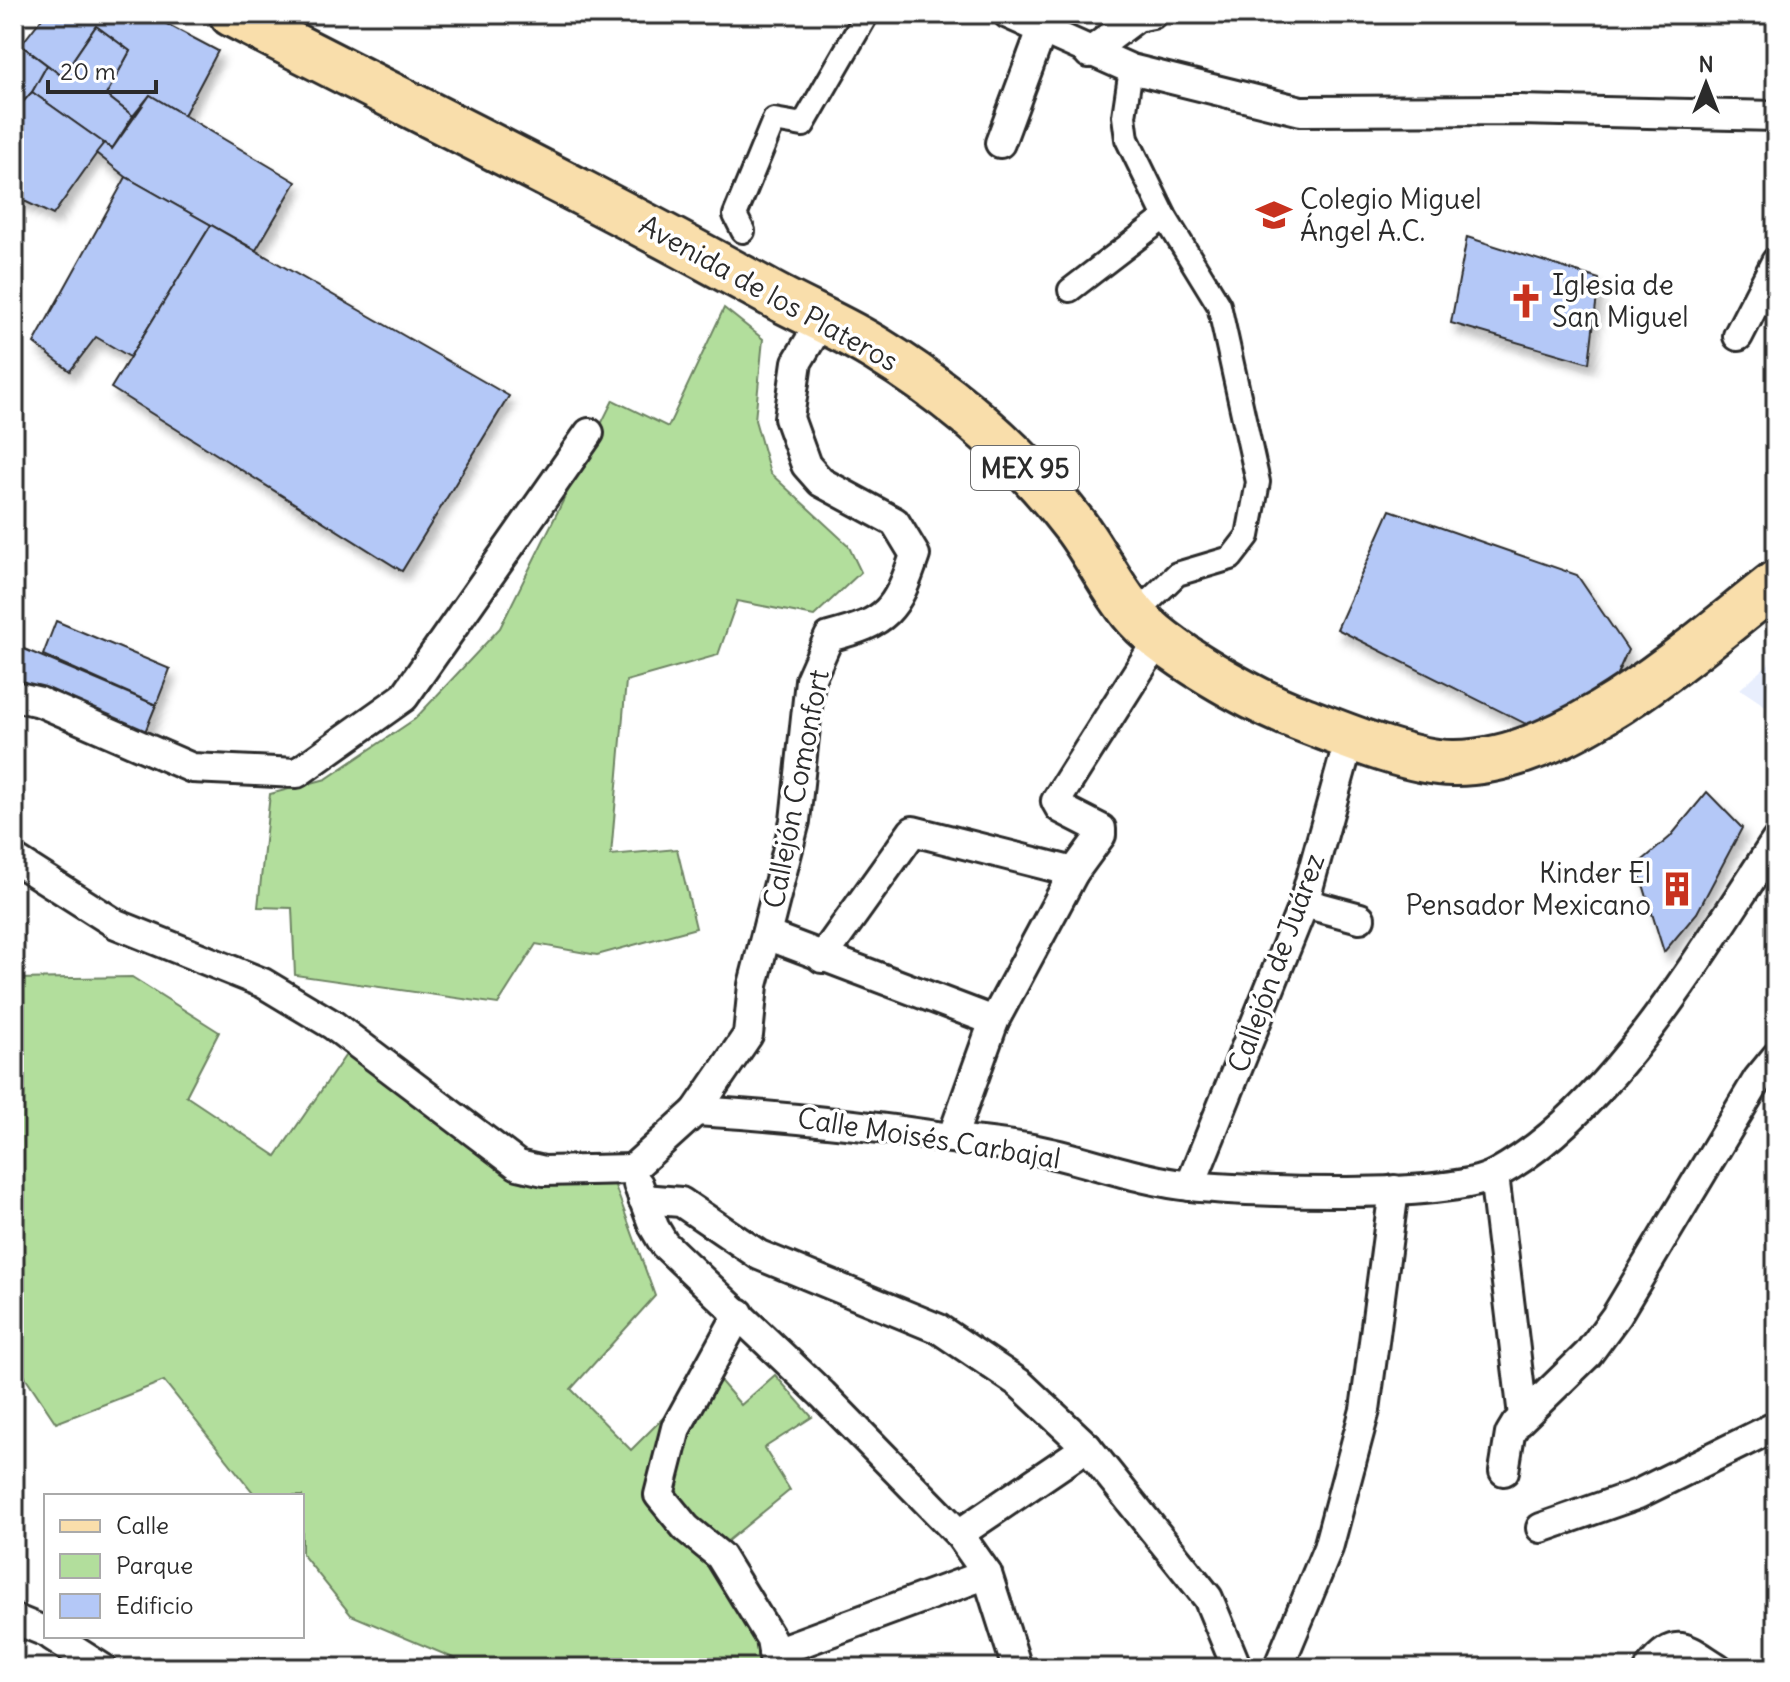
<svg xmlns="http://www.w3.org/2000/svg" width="1790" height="1682" viewBox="0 0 1790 1682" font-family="Delius,sans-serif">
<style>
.built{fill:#e8eefd}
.green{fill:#b2de9c;stroke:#6e8464;stroke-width:2}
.building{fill:#b4c8f7;stroke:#2b2b2b;stroke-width:2;filter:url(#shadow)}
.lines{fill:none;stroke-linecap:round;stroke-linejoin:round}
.pedestrian-casing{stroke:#2b2b2b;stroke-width:28}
.minor-casing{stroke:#2b2b2b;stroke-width:34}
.primary-casing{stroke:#2b2b2b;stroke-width:50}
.pedestrian{stroke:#fff;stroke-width:22}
.minor{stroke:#fff;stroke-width:28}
.primary{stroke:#f9deab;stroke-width:44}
.labels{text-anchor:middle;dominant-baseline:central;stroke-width:7;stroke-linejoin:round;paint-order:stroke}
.shield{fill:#fff;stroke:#6b6b6b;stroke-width:2}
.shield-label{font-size:26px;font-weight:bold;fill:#2b2b2b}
.poi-label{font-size:28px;fill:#2b2b2b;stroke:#fff;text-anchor:start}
.street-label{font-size:28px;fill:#2b2b2b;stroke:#fff}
</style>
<defs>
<filter id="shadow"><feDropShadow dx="5" dy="9" stdDeviation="4" flood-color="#0004"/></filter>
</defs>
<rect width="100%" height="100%" fill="#fff"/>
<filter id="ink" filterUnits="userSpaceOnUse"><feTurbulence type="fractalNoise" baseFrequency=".0125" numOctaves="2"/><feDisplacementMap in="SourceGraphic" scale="16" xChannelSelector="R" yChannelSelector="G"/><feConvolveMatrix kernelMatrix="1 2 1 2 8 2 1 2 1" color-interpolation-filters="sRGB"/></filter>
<g filter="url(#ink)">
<polygon class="built" points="1776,657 1776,713 1740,689"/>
<g class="green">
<polygon points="724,308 763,339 755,420 770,473 848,545 861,572 814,616 737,601 718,655 626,681 611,855 677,849 696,928 597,955 536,944 498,1004 295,975 292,908 258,907 270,794 326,779 415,719 500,628 613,400 668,427"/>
<polygon points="132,977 219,1032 186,1096 276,1156 352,1046 524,1183 610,1172 655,1296 571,1389 631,1450 711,1370 741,1405 775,1375 812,1417 764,1448 790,1490 725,1543 775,1668 628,1668 608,1658 602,1668 477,1668 351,1615 302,1554 302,1496 256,1496 164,1381 56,1423 14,1360 14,979"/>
</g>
<g class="building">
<polygon points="45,14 148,14 218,51 184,115 150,95 133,116 106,95 130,51 96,26 62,76 21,45"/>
<polygon points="96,26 130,51 106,95 133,116 112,149 32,92 47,65 62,76"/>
<polygon points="14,40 47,65 32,92 14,112"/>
<polygon points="32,92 104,143 53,215 14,196 14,112"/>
<polygon points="150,95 296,182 256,250 126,177 96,153 104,143 112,149"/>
<polygon points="126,177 211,225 130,357 96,337 70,371 34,343"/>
<polygon points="211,225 509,396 402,571 111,388"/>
<polygon points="1467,237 1599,279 1589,363 1451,323"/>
<polygon points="1390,510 1577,575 1628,650 1607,696 1544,733 1337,629"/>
<polygon points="56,621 170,669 156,705 43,655"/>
<polygon points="17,646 156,705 143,737 14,681"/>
<polygon points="1707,792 1742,828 1697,913 1664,952 1637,865 1670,837"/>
</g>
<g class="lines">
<g class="pedestrian-casing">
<g id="pedestrian">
<polyline points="1131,69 1124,116 1127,139 1165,217 1219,305 1258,482 1248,536 1231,558 1177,574 1147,603"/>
<polyline points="743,231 735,215 774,120 803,125 867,14"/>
<polyline points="1070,290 1165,217"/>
</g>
</g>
<g class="minor-casing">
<g id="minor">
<polyline points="1008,14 1131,69 1301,111 1519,110 1776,116"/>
<polyline points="1089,53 1137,17 1152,14"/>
<polyline points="1000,143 1042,30"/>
<polyline points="1738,336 1776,262"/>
<polyline points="14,696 40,702 192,768 297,773 404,697 589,433"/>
<polyline points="14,859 116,924 263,983 333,1025 518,1165 544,1171 632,1169"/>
<polyline points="1304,903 1360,918"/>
<polyline points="767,935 994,1021"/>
<polyline points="822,958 913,831 1074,872"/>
<path d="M696,1111C782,1116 866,1125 951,1138C978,1142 1005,1144 1032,1149C1085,1159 1136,1180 1191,1186C1250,1192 1449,1200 1496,1174C1612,1110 1703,950 1776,841"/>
<polyline points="952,1138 994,1021 1074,872 1101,835 1101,829 1060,808 1056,801 1160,637"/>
<path d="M632,1169L696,1111L748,1035L753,985L795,821L810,680L829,637C888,622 896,611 915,555L895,522L821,482L806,465L789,418L797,362L821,322"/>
<polyline points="1494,1175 1523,1416"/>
<polyline points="638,1184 654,1227 664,1244 822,1394 959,1534 987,1574 1017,1668"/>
<polyline points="1190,1186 1304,903 1350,737"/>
<polyline points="643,1199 681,1202 759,1255 939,1329 1019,1383 1087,1447 1208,1598 1237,1668"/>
<polyline points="739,1313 676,1428 659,1495 686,1528 720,1556 771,1639 776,1668"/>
<polyline points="1504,1471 1510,1434 1516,1424 1588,1354 1616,1316 1758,1079 1776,1057"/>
<polyline points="1541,1528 1638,1494 1776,1426"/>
<polyline points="959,1534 1087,1447"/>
<polyline points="14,1619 46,1632"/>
<polyline points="52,1636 102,1668"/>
<polyline points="773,1653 987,1574"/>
<polyline points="1278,1668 1328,1548 1365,1410 1394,1190"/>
<path d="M1650,1668C1676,1633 1688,1650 1718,1668"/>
</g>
</g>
<g class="primary-casing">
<path id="primary" d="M232,14C410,106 589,193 764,290C801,311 842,327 878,350C954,397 1022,456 1076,527C1096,554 1111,586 1132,612C1163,651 1255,702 1302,719C1341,734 1411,763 1452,763C1565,765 1690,650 1776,583"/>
</g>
<use href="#pedestrian" class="pedestrian"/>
<use href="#minor" class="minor"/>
<use href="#primary" class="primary"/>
</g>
</g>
<defs>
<g id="school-bare" transform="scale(2.76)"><path d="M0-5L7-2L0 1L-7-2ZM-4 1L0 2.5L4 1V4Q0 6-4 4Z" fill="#c8321e" stroke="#fff" stroke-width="2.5" paint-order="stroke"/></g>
<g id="church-bare" transform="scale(2.76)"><path d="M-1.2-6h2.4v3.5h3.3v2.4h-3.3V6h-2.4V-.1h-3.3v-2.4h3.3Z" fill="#c8321e" stroke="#fff" stroke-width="2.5" paint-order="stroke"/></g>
<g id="building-bare" transform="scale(2.76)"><path d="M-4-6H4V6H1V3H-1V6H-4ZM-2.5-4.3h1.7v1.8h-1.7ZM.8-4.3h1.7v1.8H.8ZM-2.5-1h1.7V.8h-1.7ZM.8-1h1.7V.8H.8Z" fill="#c8321e" stroke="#fff" stroke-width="2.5" paint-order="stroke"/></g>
</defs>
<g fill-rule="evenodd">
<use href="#school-bare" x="1274" y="215"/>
<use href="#church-bare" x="1526" y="301"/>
<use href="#building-bare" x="1677" y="889"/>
</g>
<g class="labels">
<rect class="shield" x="971" y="446" width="108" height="44" rx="6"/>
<g class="shield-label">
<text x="1025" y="468">MEX 95</text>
</g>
<g class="poi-label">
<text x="1300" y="199">Colegio Miguel<tspan x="1300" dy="32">Ángel A.C.</tspan></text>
<text x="1552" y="285">Iglesia de<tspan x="1552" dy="32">San Miguel</tspan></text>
<text x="1651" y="873" text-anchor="end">Kinder El<tspan x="1651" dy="32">Pensador Mexicano</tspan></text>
</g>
<g class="street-label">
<text transform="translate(769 293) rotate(29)">Avenida de los Plateros</text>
<text transform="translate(796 789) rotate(-79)">Callejón Comonfort</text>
<text transform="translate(1276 963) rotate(-70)">Callejón de Juárez</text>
<text transform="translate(929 1138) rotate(9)">Calle Moisés Carbajal</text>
</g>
</g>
<rect width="1790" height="1682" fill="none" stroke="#fff" stroke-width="48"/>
<rect x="24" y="24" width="1742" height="1634" fill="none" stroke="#2b2b2b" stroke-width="3" filter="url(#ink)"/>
<rect x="44" y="1494" width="260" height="144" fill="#ffffff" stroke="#aaaaaa" stroke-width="2"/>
<rect x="60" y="1520" width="40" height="12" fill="#f9deab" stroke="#aaaaaa" stroke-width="2"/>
<text x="116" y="1534" font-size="24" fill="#2b2b2b">Calle</text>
<rect x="60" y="1554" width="40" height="24" fill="#b2de9c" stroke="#aaaaaa" stroke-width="2"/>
<text x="116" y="1574" font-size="24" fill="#2b2b2b">Parque</text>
<rect x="60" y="1594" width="40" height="24" fill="#b4c8f7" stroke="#aaaaaa" stroke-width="2"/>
<text x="116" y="1614" font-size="24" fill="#2b2b2b">Edificio</text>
<g transform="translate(1706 84)" stroke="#ffffff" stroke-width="6" paint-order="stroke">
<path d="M0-6L14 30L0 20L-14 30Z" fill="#2b2b2b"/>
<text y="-12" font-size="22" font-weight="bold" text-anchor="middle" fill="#2b2b2b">N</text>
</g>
<path d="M48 80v12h108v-12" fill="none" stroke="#2b2b2b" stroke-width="4"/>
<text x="60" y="80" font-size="24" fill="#2b2b2b" stroke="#ffffff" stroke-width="6" paint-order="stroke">20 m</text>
</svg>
